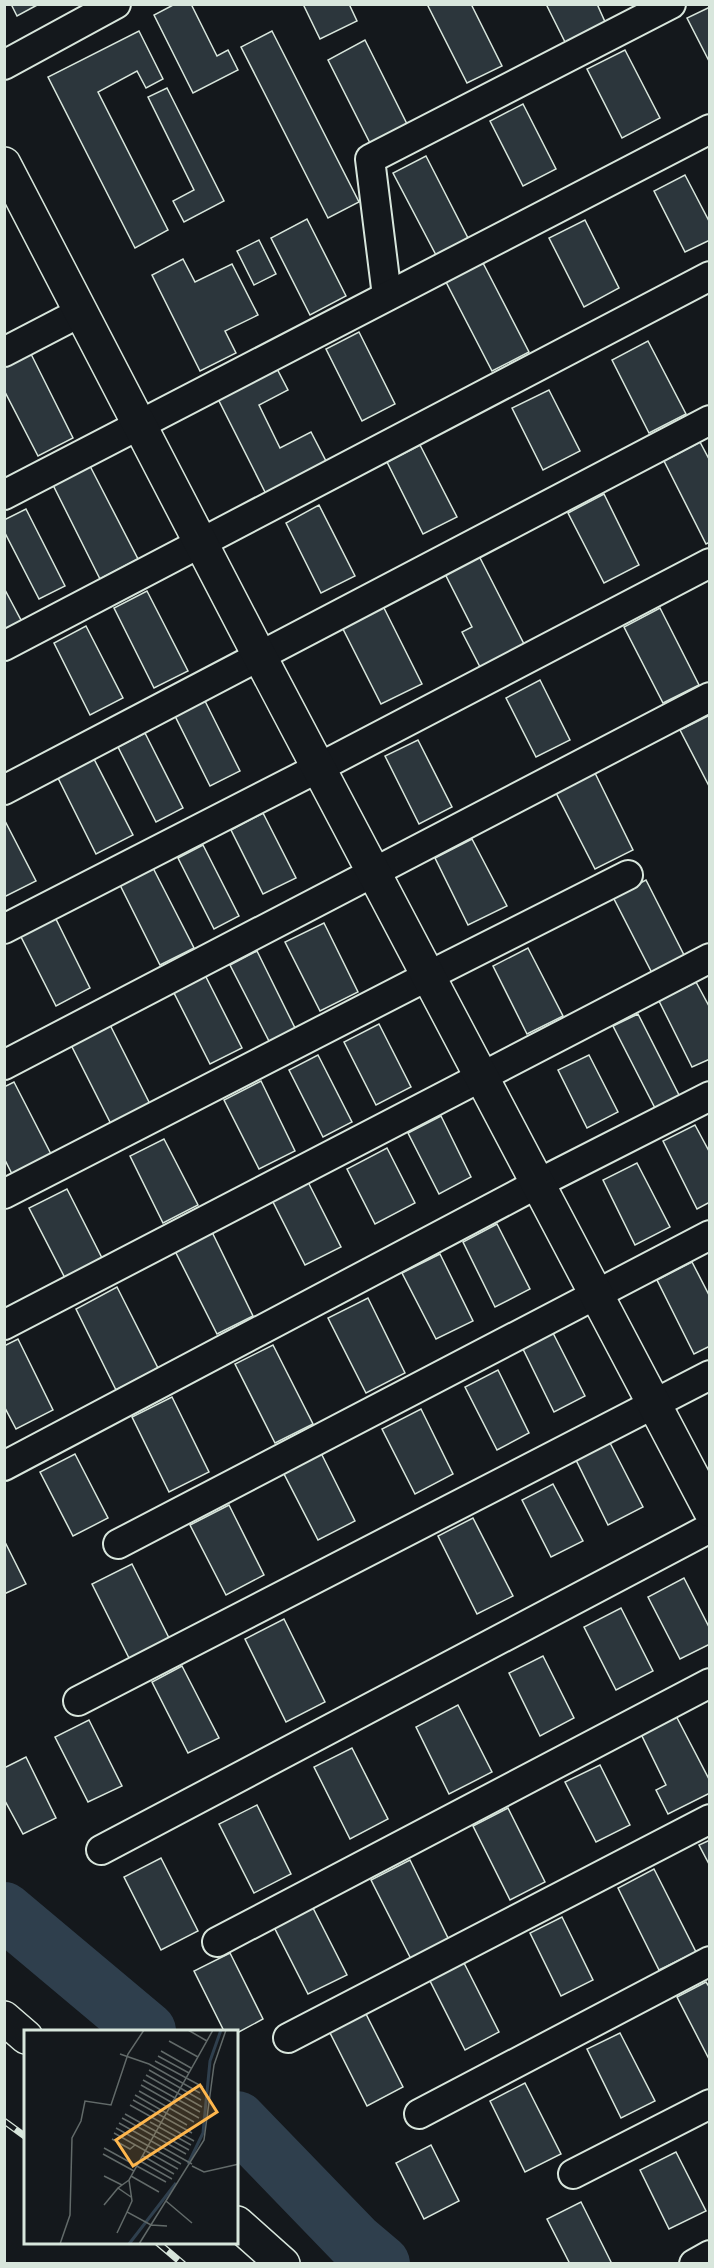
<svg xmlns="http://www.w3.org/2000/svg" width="714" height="2268" viewBox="0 0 714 2268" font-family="Commissioner,sans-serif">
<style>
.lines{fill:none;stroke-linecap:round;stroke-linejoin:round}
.river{stroke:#2f3f4d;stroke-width:58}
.building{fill:#2c363c;stroke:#d8e6dc;stroke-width:1.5}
.street-casing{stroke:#d8e6dc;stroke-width:32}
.secondary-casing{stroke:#d8e6dc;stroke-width:36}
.street{stroke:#14181c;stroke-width:28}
.secondary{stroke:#14181c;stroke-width:33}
.rail-casing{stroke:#d8e6dc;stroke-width:7}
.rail{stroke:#14181c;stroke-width:4.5;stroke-dasharray:14;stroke-linecap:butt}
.inset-river{fill:none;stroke:#2f3f4d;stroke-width:3}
.inset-road{fill:none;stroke:#626a69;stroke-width:1.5}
.view{fill:#ffb74d;fill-opacity:0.15;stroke:#ffb74d;stroke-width:3}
.inset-edge{fill:none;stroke:#d8e6dc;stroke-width:3}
</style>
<rect width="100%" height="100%" fill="#14181c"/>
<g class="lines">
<g class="river">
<polyline points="4,1911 147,2031"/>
<polyline points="237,2120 355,2242 381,2264"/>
</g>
</g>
<g class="building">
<polygon points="11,4 39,4 17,16"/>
<polygon points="175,4 191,4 217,56 228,50 238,70 193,93 154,15"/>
<polygon points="303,4 349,4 357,21 320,39"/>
<polygon points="431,4 471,4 502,66 467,83 428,6"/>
<polygon points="546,4 597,4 606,24 566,44"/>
<polygon points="710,7 710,63 687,18"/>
<polygon points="139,31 163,79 146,88 137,71 98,92 168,230 135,248 48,77"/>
<polygon points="272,31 359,202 328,218 241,47"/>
<polygon points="365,40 409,128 372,147 328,60"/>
<polygon points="625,50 660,118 622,138 587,69"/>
<polygon points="167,88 224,201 184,222 173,201 194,190 148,97"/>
<polygon points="523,104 556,169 523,186 490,121"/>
<polygon points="426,156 468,238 436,255 393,173"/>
<polygon points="685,175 710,223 710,240 685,252 654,191"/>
<polygon points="307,219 346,296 310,315 271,238"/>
<polygon points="585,220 619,288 584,307 549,238"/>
<polygon points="259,240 276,274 254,285 237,251"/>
<polygon points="183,259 195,282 232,264 258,315 225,331 236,353 200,371 152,275"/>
<polygon points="483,263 529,352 492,371 446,282"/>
<polygon points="359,332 395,404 362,421 326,349"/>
<polygon points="648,341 686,414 649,433 612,360"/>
<polygon points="30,352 73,438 38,456 4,390 4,366"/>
<polygon points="274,363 288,390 259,405 280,448 311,432 327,463 266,494 215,393"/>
<polygon points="549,390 580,451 543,470 512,408"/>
<polygon points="700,442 710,461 710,542 706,544 664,461"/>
<polygon points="420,445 457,517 423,534 387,462"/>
<polygon points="90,466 138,559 100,579 53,485"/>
<polygon points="604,494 639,565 604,583 568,513"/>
<polygon points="319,505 355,576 321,593 286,523"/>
<polygon points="26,509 65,586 39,599 4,531 4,520"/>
<polygon points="476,550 524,644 480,667 462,632 472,627 442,568"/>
<polygon points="4,588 22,622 4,630"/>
<polygon points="147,591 188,671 154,688 114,608"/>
<polygon points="383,606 422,684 381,704 342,627"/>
<polygon points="660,608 699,685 663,703 624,627"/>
<polygon points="86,626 123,698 90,715 54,643"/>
<polygon points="540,680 570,740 536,757 506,698"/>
<polygon points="204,699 240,771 210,786 174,714"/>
<polygon points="710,715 710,788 680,730"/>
<polygon points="145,733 183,808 156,822 118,747"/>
<polygon points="418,740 452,807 419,824 385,756"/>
<polygon points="94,759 133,835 96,854 58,778"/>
<polygon points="592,767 633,850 595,869 553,787"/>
<polygon points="263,813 296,878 263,894 231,830"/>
<polygon points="4,819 36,881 4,897"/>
<polygon points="472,839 507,906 468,925 435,858"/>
<polygon points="203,845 239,916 214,929 178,858"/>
<polygon points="151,864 194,948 160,965 118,881"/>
<polygon points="646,880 685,957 652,973 613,897"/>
<polygon points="50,907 90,988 56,1006 15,925"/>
<polygon points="324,923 358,992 320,1011 285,942"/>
<polygon points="528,948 563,1016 527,1034 493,966"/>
<polygon points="257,951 296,1030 270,1043 230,965"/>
<polygon points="205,975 242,1048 210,1064 173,991"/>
<polygon points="696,982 710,1008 710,1059 692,1067 659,1001"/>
<polygon points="638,1014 680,1097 656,1110 613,1026"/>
<polygon points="106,1017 151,1106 112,1126 67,1037"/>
<polygon points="379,1024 411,1087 376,1105 344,1042"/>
<polygon points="318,1055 352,1122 323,1137 289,1070"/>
<polygon points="589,1055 618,1112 587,1128 558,1070"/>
<polygon points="261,1081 295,1151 259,1169 224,1100"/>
<polygon points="14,1082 52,1156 13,1176 4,1158 4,1087"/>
<polygon points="441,1116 471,1177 439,1194 408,1133"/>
<polygon points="695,1125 710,1153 710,1202 697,1209 663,1141"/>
<polygon points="164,1139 198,1205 163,1223 130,1156"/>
<polygon points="387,1148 415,1203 375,1224 347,1169"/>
<polygon points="637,1163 670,1227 635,1245 603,1180"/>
<polygon points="308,1182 341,1247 305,1265 272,1200"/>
<polygon points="67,1189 103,1260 66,1280 29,1208"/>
<polygon points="497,1224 530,1289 495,1307 463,1242"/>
<polygon points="211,1230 253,1316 217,1334 174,1249"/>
<polygon points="440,1254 473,1321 436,1339 402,1273"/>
<polygon points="692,1262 710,1297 710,1346 694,1354 657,1280"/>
<polygon points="117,1287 158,1368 116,1390 76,1309"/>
<polygon points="368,1298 405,1373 366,1393 328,1318"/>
<polygon points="553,1333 585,1396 554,1412 523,1349"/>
<polygon points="18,1339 53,1410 16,1429 4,1406 4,1346"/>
<polygon points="273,1345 313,1424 275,1443 235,1364"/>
<polygon points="498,1370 529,1433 497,1450 465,1387"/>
<polygon points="172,1397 209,1472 169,1492 132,1417"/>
<polygon points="421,1409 453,1474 415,1494 382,1429"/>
<polygon points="609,1441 643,1507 608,1525 575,1458"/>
<polygon points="321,1453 355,1521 318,1540 283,1472"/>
<polygon points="75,1454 108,1518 73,1536 40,1472"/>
<polygon points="553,1484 583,1541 551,1557 522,1500"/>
<polygon points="229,1505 264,1575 226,1595 190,1525"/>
<polygon points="473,1518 513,1596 477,1614 438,1536"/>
<polygon points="4,1540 26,1584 4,1594"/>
<polygon points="132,1564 170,1640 130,1660 92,1584"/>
<polygon points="684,1578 710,1629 710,1644 680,1659 648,1597"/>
<polygon points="621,1608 653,1671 616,1690 584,1627"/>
<polygon points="284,1619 325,1702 286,1722 245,1639"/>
<polygon points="543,1656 574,1718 540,1736 509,1673"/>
<polygon points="182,1666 219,1738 188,1753 152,1682"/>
<polygon points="458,1705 492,1772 449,1794 416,1727"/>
<polygon points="674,1712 710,1781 710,1793 668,1814 656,1790 666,1785 639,1730"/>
<polygon points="89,1720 122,1786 88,1802 55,1737"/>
<polygon points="352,1748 388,1819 350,1839 314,1767"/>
<polygon points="26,1757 56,1818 23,1834 4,1799 4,1768"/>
<polygon points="600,1765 630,1825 596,1842 565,1782"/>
<polygon points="257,1805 291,1874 254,1893 219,1824"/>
<polygon points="508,1808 545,1882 510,1900 473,1826"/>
<polygon points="710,1840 710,1866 699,1845"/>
<polygon points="161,1858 198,1931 161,1950 124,1877"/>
<polygon points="410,1860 449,1940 411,1959 371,1880"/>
<polygon points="654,1869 696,1952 659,1970 618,1888"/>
<polygon points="312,1906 347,1975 308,1994 273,1925"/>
<polygon points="562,1917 593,1980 561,1996 530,1933"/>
<polygon points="230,1953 263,2019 237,2033 237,2031 224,2031 194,1971"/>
<polygon points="462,1959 499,2032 465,2050 428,1977"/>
<polygon points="706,1982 710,1988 710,2061 677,1997"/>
<polygon points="365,2012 403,2087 367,2106 329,2031"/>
<polygon points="620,2033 655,2101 621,2118 587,2049"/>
<polygon points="525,2083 561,2154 525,2172 490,2101"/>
<polygon points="431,2145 459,2201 424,2219 396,2163"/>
<polygon points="676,2152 706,2211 669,2229 640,2170"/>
<polygon points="581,2202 612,2264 570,2264 547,2219"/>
</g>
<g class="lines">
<g class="street-casing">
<g id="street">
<polyline points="4,65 116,4"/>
<polyline points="387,296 370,159 671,4"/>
<polyline points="4,352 81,312"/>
<polyline points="4,495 710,129"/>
<polyline points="4,646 710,276"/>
<polyline points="4,790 710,420"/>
<polyline points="4,929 318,768 710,563"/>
<polyline points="4,1065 710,697"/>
<polyline points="4,1194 428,976 628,875"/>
<polyline points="4,1325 710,958"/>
<polyline points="4,1466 537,1184 710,1096"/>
<polyline points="118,1544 710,1235"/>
<polyline points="78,1701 710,1375"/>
<polyline points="101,1850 710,1528"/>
<polyline points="217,1942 710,1683"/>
<polyline points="288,2038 710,1819"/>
<polyline points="419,2114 710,1961"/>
<polyline points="573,2174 710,2104"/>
<polyline points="694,2264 710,2255"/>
</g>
</g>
<g class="secondary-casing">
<g id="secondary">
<polyline points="4,164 259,655 710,1510"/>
<polyline points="4,2018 26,2037"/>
<polyline points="237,2223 283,2264"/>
</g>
</g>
<use href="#street" class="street"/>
<use href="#secondary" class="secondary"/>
<g class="rail-casing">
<g id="rail">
<polyline points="4,2121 26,2137"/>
<polyline points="157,2242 183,2264"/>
</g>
</g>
<use href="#rail" class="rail"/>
</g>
<g transform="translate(24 2030)">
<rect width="214" height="214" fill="#14181c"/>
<path class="inset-river" d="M164,134L179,103L186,31L197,0M105,214L152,153"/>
<path class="inset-road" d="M164,0L183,11M145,11L174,27M137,21L167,38M96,24L125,34L176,63M134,26L165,43M131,31L179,57M125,40L177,70M122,45L178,77M119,50L176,82M117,55L175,88M115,61L170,92M111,65L163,95M109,70L168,103M106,75L170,111M101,84L165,120M98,88L162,124M126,92L167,115M95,93L168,134M92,98L157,134M90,103L154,139M88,109L106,119L111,115M80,118L142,152M79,124L110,141M119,126L150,144M116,131L148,149M168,136L180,142L215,134M80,146L98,155M107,146L135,162M105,150L94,158L107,167M142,171L168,193M80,175L94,158M143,196L127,195L103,182L108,171L105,150L189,0M93,203L103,182M36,214L46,185L48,108L57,91L61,71L87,75L104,24L120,0M115,214L180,110L190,35L202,0"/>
<path class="view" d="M176,55L193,82L109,136L92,110Z"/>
<rect width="214" height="214" class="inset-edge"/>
</g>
<rect width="714" height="2268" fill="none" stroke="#d8e6dc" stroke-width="12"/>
</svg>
